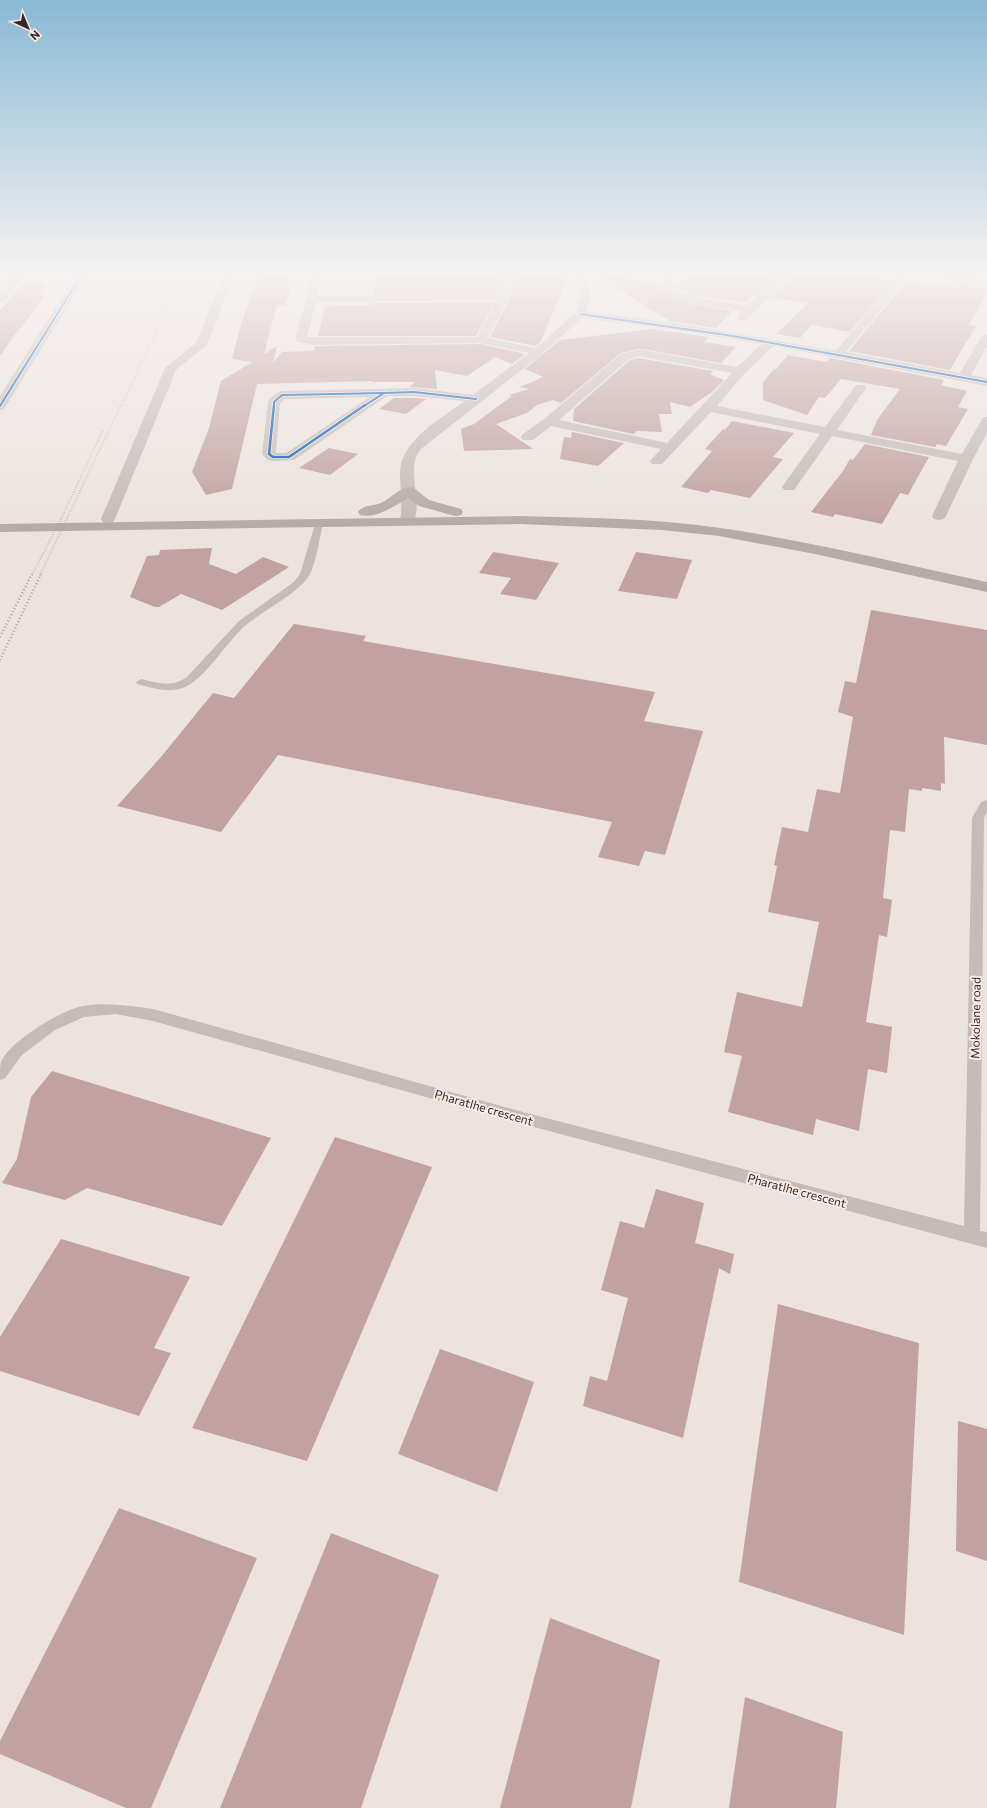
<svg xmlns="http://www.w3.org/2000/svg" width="987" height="1808" viewBox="0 0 987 1808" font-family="Commissioner,sans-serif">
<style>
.building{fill:#c1a2a0}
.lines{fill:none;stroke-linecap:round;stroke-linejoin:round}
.lane{fill:#c5bbb8;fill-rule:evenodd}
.street{fill:#c5bbb8;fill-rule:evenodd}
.secondary{fill:#b6aba9;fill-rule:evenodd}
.rail-far2{stroke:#ada4a2;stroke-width:1.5;stroke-dasharray:0.5 1.5;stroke-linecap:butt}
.rail-far1{stroke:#ada4a2;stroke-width:2;stroke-dasharray:0.5 2;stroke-linecap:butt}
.rail{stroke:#ada4a2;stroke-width:2.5;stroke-dasharray:1 2.5;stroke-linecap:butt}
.cycleway-far1-casing{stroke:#faece5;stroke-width:3.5}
.cycleway-casing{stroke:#faece5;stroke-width:4}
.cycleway-far1{stroke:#0057b8;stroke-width:2}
.cycleway{stroke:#0057b8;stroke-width:2.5}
.labels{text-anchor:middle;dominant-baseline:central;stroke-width:4;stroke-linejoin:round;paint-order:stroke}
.street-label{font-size:12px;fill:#362726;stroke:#faece5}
</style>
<rect width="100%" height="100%" fill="#ece3df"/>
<g class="building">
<polygon points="289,271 287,277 290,277 288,287 291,287 285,305 277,305 264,354 277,346 273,363 282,352 314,351 315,346 481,344 525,354 512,364 495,357 467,376 435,370 437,389 409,387 415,382 372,382 372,381 257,384 232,489 206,495 192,472 209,428 221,381 252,362 232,359 241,324 254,288 256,288 259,277 266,277 266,272"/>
<polygon points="378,271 399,271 398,275 443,273 442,271 501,273 498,293 373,294"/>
<polygon points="528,271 562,271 566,282 541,341 536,346 490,337 510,296 514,273"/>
<polygon points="591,271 659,284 659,288 675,298 698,305 732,311 716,328 670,321"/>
<polygon points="696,271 720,272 784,271 756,296 753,295 747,301 742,300 740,302 695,295 675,286"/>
<polygon points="798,271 837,271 893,280 850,332 812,325 800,338 776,334 808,303 771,298"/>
<polygon points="906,282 956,288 959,284 987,288 984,295 986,295 978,308 979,308 968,325 976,326 950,370 849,351"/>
<polygon points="23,283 47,283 38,295 45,295 20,329 19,329 0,356 0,311"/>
<polygon points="494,302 476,336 318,336 325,306 371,305 371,303"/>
<polygon points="652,329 709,337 704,342 736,347 721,363 649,350 638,349 621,353 561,403 553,400 537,405 527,413 496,424 533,449 464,451 461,429 474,424 512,396 509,395 529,389 520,387 543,377 525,369 560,340"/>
<polygon points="788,355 826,362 830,358 944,380 941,385 967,391 958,407 968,409 946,446 937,444 935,447 871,435 877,420 900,389 841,379 825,398 819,397 807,415 763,400 763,382 774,369 776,369"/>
<polygon points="638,358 713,371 710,374 724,380 712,392 690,407 670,402 672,414 659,414 662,432 637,431 633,434 573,421 574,409 630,360"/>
<polygon points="394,398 414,398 426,399 406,414 379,409"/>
<polygon points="732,421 794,433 773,457 783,459 750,498 711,490 708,493 681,487 712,451 705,449 723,429 725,430"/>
<polygon points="572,432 624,443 598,466 560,459 564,437 571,438"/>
<polygon points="865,444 929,457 908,495 900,493 882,524 835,514 833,517 811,512 843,471 850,459 853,460"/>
<polygon points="329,448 358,454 330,475 299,468"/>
<polygon points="212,548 209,564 236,574 263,557 289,567 222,610 181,594 159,607 155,607 130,597 147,556 159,555 160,550"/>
<polygon points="493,552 559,563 536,600 500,594 511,578 479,573"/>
<polygon points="636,552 692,560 677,599 618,591"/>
<polygon points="871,610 987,630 987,745 944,737 945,784 941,783 941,791 922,788 922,791 909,789 905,832 890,830 883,898 892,900 887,937 879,935 866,1022 892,1027 887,1073 868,1069 859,1131 816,1119 813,1135 728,1112 742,1056 724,1052 737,992 802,1007 819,922 768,912 777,866 774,865 782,827 808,832 817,789 840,793 853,717 838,712 845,681 856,683"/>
<polygon points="294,624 366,636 363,641 655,692 644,721 703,731 665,855 645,851 639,866 598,857 612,822 278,755 221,832 117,806 161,757 213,693 234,698"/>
<polygon points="52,1071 271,1138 222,1226 87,1188 65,1200 2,1183 17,1159 31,1097"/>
<polygon points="335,1137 432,1167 307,1461 192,1428"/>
<polygon points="656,1189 704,1203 695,1243 734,1254 730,1274 719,1268 683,1438 583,1406 590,1376 607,1381 628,1298 601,1290 620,1221 644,1228"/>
<polygon points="61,1239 190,1277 154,1348 171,1353 139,1416 0,1371 0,1337"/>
<polygon points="778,1304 919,1343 904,1635 739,1582"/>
<polygon points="440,1349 534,1382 497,1492 398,1454"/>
<polygon points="958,1421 987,1429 987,1561 956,1551"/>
<polygon points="119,1508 257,1558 151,1808 126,1808 0,1754 0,1741"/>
<polygon points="331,1533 439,1575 361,1808 220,1808"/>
<polygon points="550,1618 660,1660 631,1808 500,1808"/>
<polygon points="745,1697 843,1732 836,1808 729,1808"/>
</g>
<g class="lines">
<g class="lane">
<path d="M319,521L323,524C319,540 317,559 310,574C301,592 262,611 246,625C228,640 205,679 185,687C169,694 153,688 137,684L136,682L141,679C159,683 171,688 187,677L239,621L294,582L300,574L315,524Z"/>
<path d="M987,800V812L984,818L980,1231L987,1232V1248L523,1124L153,1021L115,1014L84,1017L55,1030L22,1055L5,1078L0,1080C0,1075 0,1066 1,1062C10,1041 61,1010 83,1006C107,1002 129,1006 153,1009L523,1112L964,1226L972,818L981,802Z"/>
</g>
<g class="street">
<polygon points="18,271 89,272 6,406 4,409 0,410 0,396 76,275 24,277 4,301 0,302 0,292 13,278 0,278 0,272"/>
<polygon points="225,271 235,271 207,345 176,370 115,519 113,522 108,523 103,522 101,519 165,368 196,343"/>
<path d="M309,271H319L317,296L499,294L503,271H513L509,295L488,338L536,348L575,313L581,296L575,271H585L591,296L586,312L682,324L836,351L902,271H935L987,280V286L916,274L912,272L846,352L960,373L981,337L987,334V347L971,375L987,378V386L773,346L744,374L717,406L825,427L856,385H864L866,388L837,430L962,454L981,421L982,418L987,417V433L973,459L946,516L944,519L939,520L934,519L932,516L958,461L832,436L794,490H784L782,487L820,434L711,412L662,464H652L650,461L661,449L551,426L533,440H523L521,437L523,434L544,419L621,354L638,350L649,351L737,367L762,344L682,331L582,318L542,354L421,449C403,471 426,503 412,524L407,525L402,524L400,521C403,504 400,488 400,472C401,440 442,418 465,401L414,396H387L294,460L273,461L268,460L262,454L268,402C271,397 276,393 282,391L414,388L473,395L529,353L481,343L314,345L298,342L295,338L307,299ZM496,300L477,337H307L316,302ZM638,356L732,373L667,443L559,420L629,359ZM370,397L286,453H276L280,403L285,399Z"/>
<path d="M668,271H680L671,279L670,284C680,298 731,303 748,305L786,271H797L745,320L741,321L736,318L742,311C722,308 673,303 660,287L661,280Z"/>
</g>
<g class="secondary">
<path d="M409,487L414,488L429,500L461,509L463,512L461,515L456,516L451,515L419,506L408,498C395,506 376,519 360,515L358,512C362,505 374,506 381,503C391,498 398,489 409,487Z"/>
<path d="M520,516C586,518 654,518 720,528C810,541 898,563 987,582V592L815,554L719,536L662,530L520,524L0,532V524Z"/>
</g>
<polyline class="rail-far2" points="121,406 185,271"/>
<g class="rail-far1">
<polyline points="32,575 61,519 103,430"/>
<polyline points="40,575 121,405"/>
</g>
<g class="rail">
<polyline points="0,637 32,574"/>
<polyline points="0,660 41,574"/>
</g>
<g class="cycleway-far1-casing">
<g id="cycleway-far1">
<polyline points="580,314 733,336 987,382"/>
<polyline points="384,393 414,392 476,399"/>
<polyline points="0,406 84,271"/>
<polyline points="274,406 274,402 282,395 384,393"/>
<polyline points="364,406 384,393"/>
</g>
</g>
<g class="cycleway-casing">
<polyline id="cycleway" points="274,405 269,454 273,457 289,457 365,405"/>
</g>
<use href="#cycleway-far1" class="cycleway-far1"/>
<use href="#cycleway" class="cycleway"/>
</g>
<linearGradient id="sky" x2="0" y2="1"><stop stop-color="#89b9d4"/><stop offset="0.52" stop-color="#f6f2f1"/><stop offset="1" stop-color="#f6f2f1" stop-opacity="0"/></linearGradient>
<rect width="987" height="524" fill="url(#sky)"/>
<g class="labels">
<g class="street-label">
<text transform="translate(975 1018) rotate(-89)">Mokolane road</text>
<text transform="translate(484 1107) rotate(16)">Pharatlhe crescent</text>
<text transform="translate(797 1190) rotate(15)">Pharatlhe crescent</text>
</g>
</g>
<g transform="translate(28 28) rotate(136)" stroke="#faece5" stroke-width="3" paint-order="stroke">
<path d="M0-3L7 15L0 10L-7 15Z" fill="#362726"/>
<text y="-6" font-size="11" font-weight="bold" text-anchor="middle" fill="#362726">N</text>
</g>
</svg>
